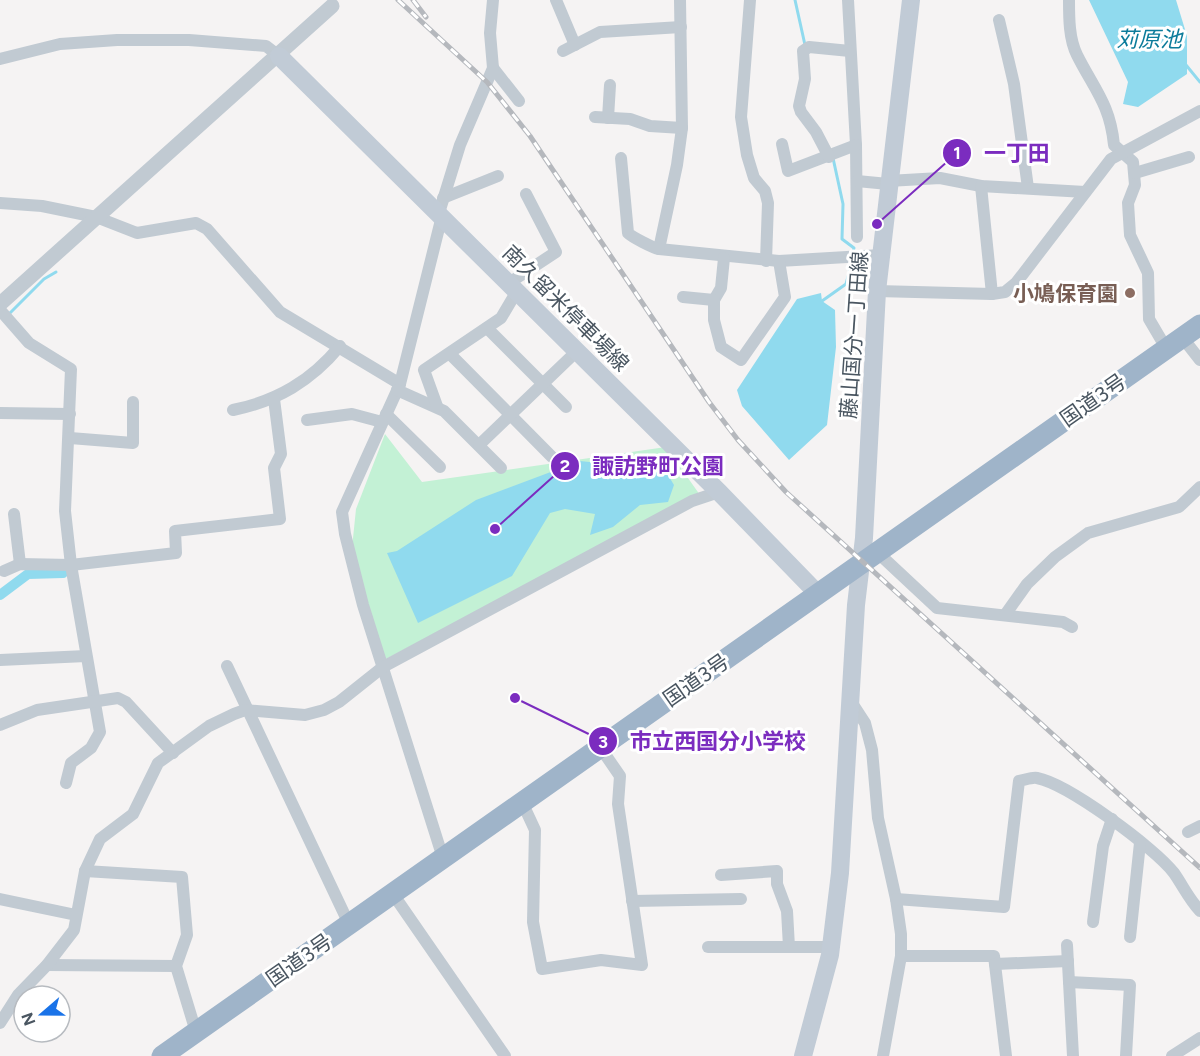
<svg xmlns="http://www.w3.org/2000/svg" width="1200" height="1056" viewBox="0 0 1200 1056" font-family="Figtree,'Noto Sans JP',sans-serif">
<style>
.green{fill:#c3f1d5}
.water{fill:#90daee}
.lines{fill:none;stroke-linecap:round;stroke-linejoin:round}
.stream{stroke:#90daee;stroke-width:3}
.canal{stroke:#90daee;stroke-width:10}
.minor{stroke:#c1cad2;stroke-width:12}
.tertiary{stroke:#c1cad2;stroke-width:15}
.secondary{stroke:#c1cbd6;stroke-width:18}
.trunk{stroke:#9fb4c9;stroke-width:21}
.rail-casing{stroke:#b5b8bd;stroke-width:5}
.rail{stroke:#fff;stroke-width:3;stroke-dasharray:9;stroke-linecap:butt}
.education-dot{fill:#8d6e63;stroke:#fff;stroke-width:2}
.labels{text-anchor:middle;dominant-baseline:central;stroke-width:6;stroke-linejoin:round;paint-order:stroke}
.education-label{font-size:21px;font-weight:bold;fill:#785e54;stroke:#fff;text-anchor:end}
.street-label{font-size:21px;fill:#4a5661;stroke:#fff}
.water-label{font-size:22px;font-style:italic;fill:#0c7c9b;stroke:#fff}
.leader{fill:none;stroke:#7b2cbf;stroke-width:2}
.callout-dot{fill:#7b2cbf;stroke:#fff;stroke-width:2}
.mark-label{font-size:18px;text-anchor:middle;font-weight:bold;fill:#fff}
.callout-label{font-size:22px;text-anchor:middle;font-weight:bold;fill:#7b2cbf;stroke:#fff;stroke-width:6;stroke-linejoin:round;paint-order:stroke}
</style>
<rect width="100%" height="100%" fill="#f5f3f3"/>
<polygon class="green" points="385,434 422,482 666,447 700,495 382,661 352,548 356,509"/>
<g class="water">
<polygon points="1089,0 1176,0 1187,36 1187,74 1138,107 1123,104 1128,82"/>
<polygon points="821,293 822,301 835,310 836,347 827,425 789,460 742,406 737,390 797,299"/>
<polygon points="580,461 665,470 674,485 668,502 640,505 613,527 590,535 595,514 565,509 550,513 512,576 418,623 387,553 397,551 476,500"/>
</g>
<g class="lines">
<g class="stream">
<polyline points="795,0 805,45"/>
<polyline points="1186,65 1200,82"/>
<polyline points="833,158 843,204 842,239 854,248 853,252"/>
<polyline points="822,301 846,284 853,259"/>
<polyline points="8,315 44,279 56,272"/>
</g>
<polyline class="canal" points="0,595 28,574 63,573"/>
<g class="minor">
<polyline points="556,0 575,45"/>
<polyline points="680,0 682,128 677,165 659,249 779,261 881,255"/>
<polyline points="750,0 741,117 747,155 754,178 765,191 768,203 766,261"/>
<polyline points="848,0 856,145 857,237"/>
<path d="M1069,0C1069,18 1069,39 1077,55C1094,89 1110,104 1114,145L1133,162L1135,185L1128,203L1130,235L1148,273L1149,319L1166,348"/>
<polyline points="999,20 1014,84 1028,188"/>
<polyline points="563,51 600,32 681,27"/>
<polyline points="0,59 60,44 117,40 189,40 266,46 279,56"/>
<polyline points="493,68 519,101"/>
<polyline points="595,117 630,119 650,126 682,128"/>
<polyline points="608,118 610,85"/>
<polyline points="782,144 788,171 856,145"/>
<polyline points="829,157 816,132 801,112 799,106 805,79 803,51 809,47 850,51"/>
<path d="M621,158L628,233C632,237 653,248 659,249"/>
<polyline points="1135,173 1189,157"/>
<polyline points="857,181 888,184"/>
<polyline points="888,181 940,178 981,186 1085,192"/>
<polyline points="981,186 992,294"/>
<polyline points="443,198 498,176"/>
<polyline points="0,203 42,206 96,217 137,233 196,223 207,229 280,312 400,384"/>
<polyline points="439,213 460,145 493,68 490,33 493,0"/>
<polyline points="442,216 400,384 342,512 345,534 363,605 443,858"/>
<polyline points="724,258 721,288 714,300 714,320 721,347 741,360 785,297 779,261"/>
<polyline points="509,283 556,252 526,194"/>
<polyline points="877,291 992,294 1005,292 1016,283 1111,159 1200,111"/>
<polyline points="683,297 714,300"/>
<polyline points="0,310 29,343 71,369 65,511 71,565 100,732 91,748 71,763 66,783"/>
<polyline points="487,328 566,407"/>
<polyline points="1182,337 1200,360"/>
<polyline points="450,354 552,457"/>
<polyline points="397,390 444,411 501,468"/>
<polyline points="437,406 424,370 501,318 517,291"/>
<path d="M233,410C277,401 311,381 340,346"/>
<polyline points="0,413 70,414"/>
<polyline points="386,414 440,467"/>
<polyline points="307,420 352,414 382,422"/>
<polyline points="70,438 133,443 133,402"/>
<polyline points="479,445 577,351"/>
<polyline points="14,514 20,564"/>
<polyline points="877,552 937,608 1063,622 1072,627"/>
<polyline points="4,571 20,564 71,565 176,553 175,531 280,519 274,468 281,454 274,399"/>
<polyline points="1005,615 1027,584 1055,557 1088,533 1179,507 1200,487"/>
<polyline points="0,660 86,656"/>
<polyline points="227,666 349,924"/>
<polyline points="850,700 865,723 872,750 878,818 896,899 901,934 901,956 883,1056"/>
<polyline points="0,725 37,710 118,698 126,702 173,753"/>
<polyline points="522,802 535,830 533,922 542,969 601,960 642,965 618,804 620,776 600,747"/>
<polyline points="1188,832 1200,826"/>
<polyline points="85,871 182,877 187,935 176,966 196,1032"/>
<polyline points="721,875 777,871 777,884 787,911 789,947"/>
<polyline points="393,894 505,1056"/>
<polyline points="0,899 76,915"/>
<path d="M896,899L1004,907L1019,781C1025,780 1032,777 1037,778C1068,784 1155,848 1174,873C1183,886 1189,899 1200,911"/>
<polyline points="632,901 741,899"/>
<polyline points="1093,922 1103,846 1112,819"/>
<polyline points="1130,937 1140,843"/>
<polyline points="1067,945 1073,1056"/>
<polyline points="708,947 831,947"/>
<polyline points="901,956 994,956 1006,1056"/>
<polyline points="995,964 1068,961"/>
<polyline points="47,965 176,966"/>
<polyline points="1069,982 1130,985 1126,1056"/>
<polyline points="0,1023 18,995 47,965 74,930 85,871 100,839 133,814 158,763 209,726 234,714 245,710 305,715 324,710 339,702 383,667 692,501 719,492"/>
<polyline points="1172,1056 1200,1038"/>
</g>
<polyline class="tertiary" points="0,304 332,6"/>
<g class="secondary">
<polyline points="279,56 719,492 818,594"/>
<polyline points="803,1056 830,955 840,873 856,605 864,538 877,291 911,0"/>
</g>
<polyline class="trunk" points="162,1056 1200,325"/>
<g class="rail-casing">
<g id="rail">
<polyline points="398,0 487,82 530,136 709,402 738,440 786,492 1200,868"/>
<polyline points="413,0 426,17"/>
</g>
</g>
<use href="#rail" class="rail"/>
</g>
<circle class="education-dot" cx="1130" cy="293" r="6"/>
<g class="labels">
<g class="education-label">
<text x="1118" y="293">小鳩保育園</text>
</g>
<g class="street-label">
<text transform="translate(566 308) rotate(45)">南久留米停車場線</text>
<text transform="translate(854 335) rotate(-86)">藤山国分一丁田線</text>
<text transform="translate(1093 400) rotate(-35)">国道3号</text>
<text transform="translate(696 680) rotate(-35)">国道3号</text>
<text transform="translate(299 960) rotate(-35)">国道3号</text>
</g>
<g class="water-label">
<text x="1149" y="39">苅原池</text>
</g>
</g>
<path class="leader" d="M877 224L957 153M495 529L565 466M515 698L603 741"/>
<g class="callout-dot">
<circle cx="877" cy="224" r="6"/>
<circle cx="495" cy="529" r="6"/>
<circle cx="515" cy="698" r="6"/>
<circle cx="957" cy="153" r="15"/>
<circle cx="565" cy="466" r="15"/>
<circle cx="603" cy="741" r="15"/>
</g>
<g class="mark-label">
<text x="957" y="159">1</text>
<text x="565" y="472">2</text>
<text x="603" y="748">3</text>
</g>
<g class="callout-label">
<text x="1017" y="161">一丁田</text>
<text x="658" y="474">諏訪野町公園</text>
<text x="718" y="749">市立西国分小学校</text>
</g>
<g transform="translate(42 1014) rotate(250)"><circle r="28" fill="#ffffff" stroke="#b7bbc0" stroke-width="1.5"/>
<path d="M0-4.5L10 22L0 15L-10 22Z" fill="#1a73e8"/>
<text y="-9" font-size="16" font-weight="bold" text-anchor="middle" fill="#4a5661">N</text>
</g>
</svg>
